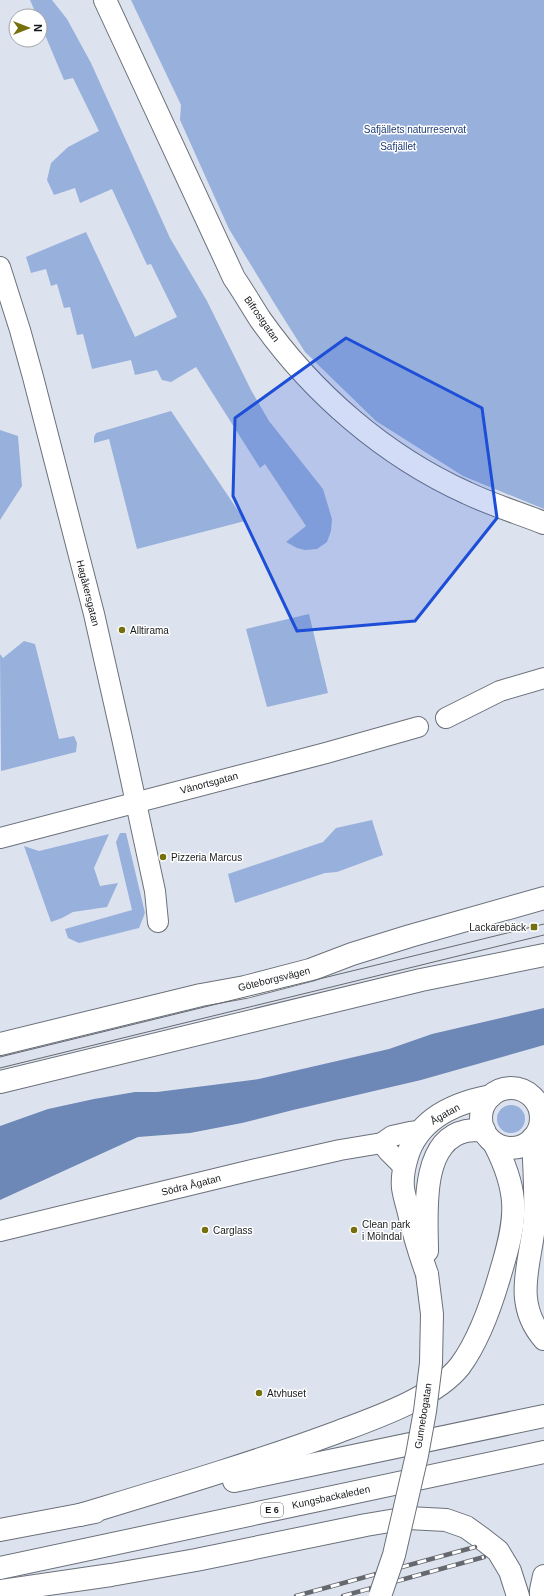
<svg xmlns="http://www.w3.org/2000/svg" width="544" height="1596" viewBox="0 0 544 1596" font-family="Helvetica,sans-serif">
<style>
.green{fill:#98b0dc}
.water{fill:#6d87b6}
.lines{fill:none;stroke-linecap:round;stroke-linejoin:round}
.minor-casing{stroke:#6b717b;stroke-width:22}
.major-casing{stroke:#6b717b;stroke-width:24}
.highway-casing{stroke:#6b717b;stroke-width:24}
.minor{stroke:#fff;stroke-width:20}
.major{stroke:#fff;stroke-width:22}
.highway{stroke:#fff;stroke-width:22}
.tram{stroke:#65696f;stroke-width:1}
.rail-casing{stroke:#65696f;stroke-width:4.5}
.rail{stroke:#fff;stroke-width:3;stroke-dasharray:9;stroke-linecap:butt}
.major-bridge-casing{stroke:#6b717b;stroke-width:24;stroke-linecap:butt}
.major-bridge{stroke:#fff;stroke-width:22}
.marked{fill:#1d4ed8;fill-opacity:0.2;stroke:#1d4ed8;stroke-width:3;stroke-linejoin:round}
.poi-dot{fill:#766f0d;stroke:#fff;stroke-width:1.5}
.labels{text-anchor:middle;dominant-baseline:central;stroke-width:3;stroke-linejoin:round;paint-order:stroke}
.shield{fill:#fff;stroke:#5d5f61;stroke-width:1}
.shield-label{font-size:9px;font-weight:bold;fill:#171a1d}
.park-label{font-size:10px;fill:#1c3b76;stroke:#fff}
.street-label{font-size:10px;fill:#171a1d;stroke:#fff}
.poi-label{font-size:10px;fill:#171a1d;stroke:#fff;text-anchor:start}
</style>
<rect width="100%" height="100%" fill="#dde3ee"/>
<g class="green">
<polygon points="30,0 52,0 67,19 91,63 170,238 207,301 251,390 269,421 323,489 332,519 331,531 327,542 317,549 305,550 297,548 286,542 306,526 265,464 260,468 196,367 171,382 162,380 157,370 135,375 131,360 92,369 83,334 77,335 70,307 64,308 57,284 51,286 46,269 31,273 26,257 86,232 135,337 177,317 151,264 147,265 112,189 80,203 75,188 54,195 47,180 51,163 68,147 99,131 73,78 64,80 40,23 40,16 37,16"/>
<polygon points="131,0 544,0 544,509 463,476 376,421 305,352 276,306 229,229 180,120 181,105"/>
<polygon points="171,411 245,521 137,549 109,439 94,443 94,437 96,433"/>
<polygon points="0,430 18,436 22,486 0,520"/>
<polygon points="309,614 328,693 267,707 246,629"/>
<polygon points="24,641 35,644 59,739 74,736 77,743 76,752 1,771 0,654 3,658"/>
<polygon points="372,820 383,855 337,872 325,873 235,903 228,874 323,842 336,828"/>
<polygon points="120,833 126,833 145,913 139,928 79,943 68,938 65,929 132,910 116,842"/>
<polygon points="109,834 94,868 100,886 118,883 107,907 73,912 62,918 51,922 24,846 39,851"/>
<circle cx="511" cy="1119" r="14"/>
</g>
<polygon class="water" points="544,1008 544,1045 421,1080 293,1110 242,1123 190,1133 138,1137 0,1200 0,1126 48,1109 94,1099 135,1092 157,1092 259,1079 389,1049 432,1034"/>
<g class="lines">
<g class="minor-casing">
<g id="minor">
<polyline points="0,267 20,330 33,377 94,614 122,738 155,891 158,922"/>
<polyline points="446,718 500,691 544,678"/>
<polyline points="0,838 326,753 418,727"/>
<polyline points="382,1143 388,1151 404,1167"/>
<polyline points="0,1231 252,1170 340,1150 382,1143 392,1136 410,1132 419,1131"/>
</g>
</g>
<g class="major-casing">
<g id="major">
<path d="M105,0L234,278C243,291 251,305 260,319C312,393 385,456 467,493C492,505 519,513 544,523"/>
<polyline points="0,1044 201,995 245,987 310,970 352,954 410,936 544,898"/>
<polyline points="0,1082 421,980 544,955"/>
<circle cx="511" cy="1118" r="30"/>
<path d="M427,1251C427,1216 419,1141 466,1131C471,1130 478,1130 484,1130"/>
<path d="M427,1274C419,1252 413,1231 408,1209C406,1202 404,1195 403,1188C402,1178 404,1167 407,1157C418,1119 454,1103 491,1096"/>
</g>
</g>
<g class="highway-casing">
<g id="highway">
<path d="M533,1138C534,1163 536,1189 535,1215C533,1259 510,1300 544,1339"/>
<polyline points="234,1481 544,1416"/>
<path d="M80,1515C166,1489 251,1464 335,1433C372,1419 435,1398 460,1366C480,1339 492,1303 501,1271C517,1218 520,1193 494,1143"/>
<polyline points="0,1530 95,1512"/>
<polyline points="0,1568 544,1452"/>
<polyline points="0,1591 111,1575 196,1560 366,1525 408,1518 446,1520 466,1527 480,1537 498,1551 510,1571 518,1596"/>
<polyline points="541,1596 541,1590 544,1576"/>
</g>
</g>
<use href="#minor" class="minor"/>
<use href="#major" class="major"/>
<use href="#highway" class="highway"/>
<g class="tram">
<polyline points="0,1057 544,924"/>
<polyline points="0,1068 544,935"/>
</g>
<g class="rail-casing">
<g id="rail">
<polyline points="296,1596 475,1547"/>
<polyline points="343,1596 484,1557"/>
</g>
</g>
<use href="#rail" class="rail"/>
<g class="major-bridge-casing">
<polyline id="major-bridge" points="380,1596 394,1555 417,1455 425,1411 431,1363 432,1314 427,1274"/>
</g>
<use href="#major-bridge" class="major-bridge"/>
</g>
<path class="marked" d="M346,338L482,408L497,518L415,621L297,631L233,496L235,418Z"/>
<g class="poi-dot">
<circle cx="122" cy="630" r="4"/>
<circle cx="163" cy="857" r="4"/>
<rect x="530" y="923" width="8" height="8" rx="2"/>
<circle cx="205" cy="1230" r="4"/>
<circle cx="354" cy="1230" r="4"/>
<circle cx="259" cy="1393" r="4"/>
</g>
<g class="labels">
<rect class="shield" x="261" y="1503" width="22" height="14" rx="3"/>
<g class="shield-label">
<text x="272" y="1510">E 6</text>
</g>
<g class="park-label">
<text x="415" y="129">Safjällets naturreservat</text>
<text x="398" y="146">Safjället</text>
</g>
<g class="street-label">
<text transform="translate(262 319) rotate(55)">Bifrostgatan</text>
<text transform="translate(88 593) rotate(76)">Hagåkersgatan</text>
<text transform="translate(209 783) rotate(-15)">Vänortsgatan</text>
<text transform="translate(274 979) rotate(-14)">Göteborgsvägen</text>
<text transform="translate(445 1114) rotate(-30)">Ågatan</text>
<text transform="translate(191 1185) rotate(-14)">Södra Ågatan</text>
<text transform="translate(423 1416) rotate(-81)">Gunnebogatan</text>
<text transform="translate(331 1497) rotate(-12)">Kungsbackaleden</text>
</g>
<g class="poi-label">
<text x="130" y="630">Alltirama</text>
<text x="171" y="857">Pizzeria Marcus</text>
<text x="526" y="927" text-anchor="end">Lackarebäck</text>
<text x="362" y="1224">Clean park<tspan x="362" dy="12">i Mölndal</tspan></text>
<text x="213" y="1230">Carglass</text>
<text x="267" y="1393">Atvhuset</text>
</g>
</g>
<g transform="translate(28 28) rotate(90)"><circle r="19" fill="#ffffff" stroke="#a2a3a5"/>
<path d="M0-3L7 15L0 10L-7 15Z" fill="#766f0d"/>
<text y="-6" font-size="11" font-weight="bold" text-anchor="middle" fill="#171a1d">N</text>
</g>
</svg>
